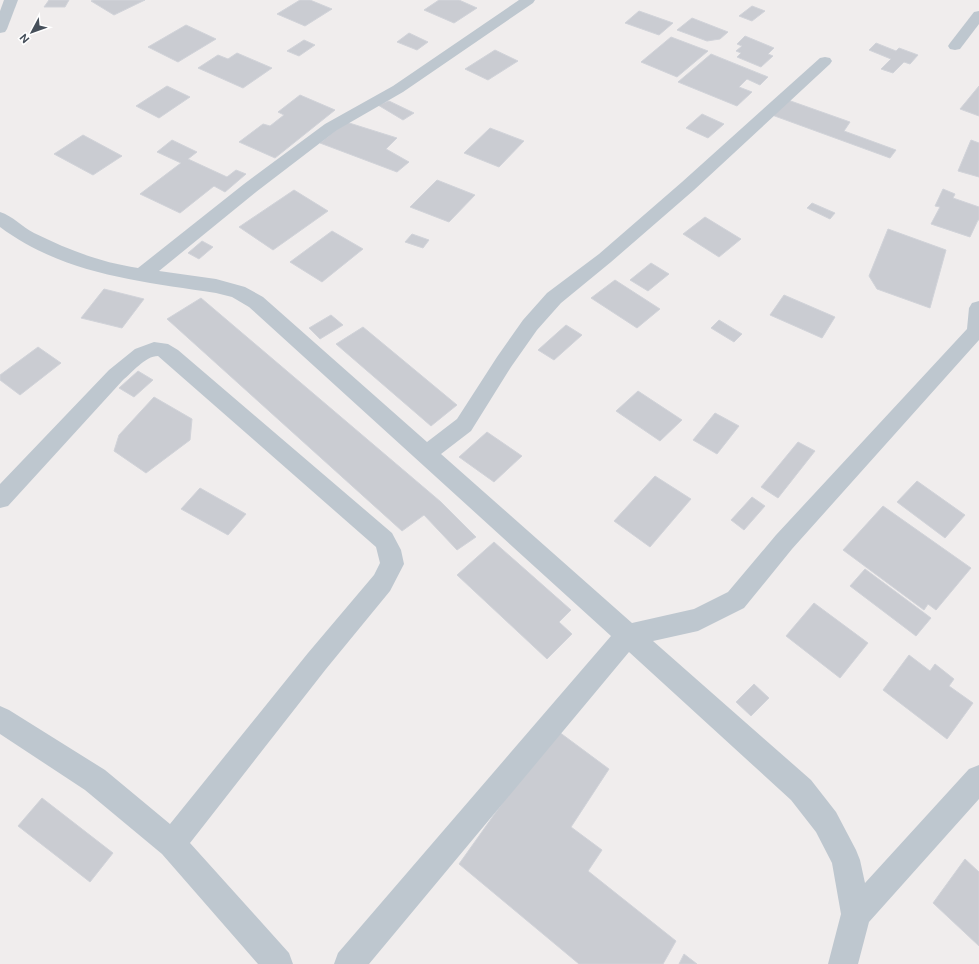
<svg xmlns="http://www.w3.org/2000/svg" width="979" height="964" viewBox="0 0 979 964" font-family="'DM Sans',sans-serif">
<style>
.building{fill:#caccd2;stroke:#d1d3d9}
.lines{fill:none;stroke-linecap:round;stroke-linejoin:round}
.minor{fill:#bec7cf;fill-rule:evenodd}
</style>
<rect width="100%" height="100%" fill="#f0eded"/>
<g class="building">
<polygon points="49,0 69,0 65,7 44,7"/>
<polygon points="94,0 145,0 114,15 91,1"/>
<polygon points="300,0 310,0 332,9 305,26 277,14"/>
<polygon points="439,0 459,0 477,8 454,23 424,10"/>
<polygon points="752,6 765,11 752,21 739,16"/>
<polygon points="639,11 673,23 659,35 625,23"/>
<polygon points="692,18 728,32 720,39 707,41 677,30"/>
<polygon points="186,25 216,39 178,62 148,47"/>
<polygon points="409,33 428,42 417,50 397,42"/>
<polygon points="745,36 774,48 768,54 773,56 761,67 737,57 741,53 736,51 742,46 737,44"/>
<polygon points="671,37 708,51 677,77 641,62"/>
<polygon points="304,40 315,45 299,56 287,51"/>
<polygon points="876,43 896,51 899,48 918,55 910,64 904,62 893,73 881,69 891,59 869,50"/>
<polygon points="495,50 518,61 488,80 465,69"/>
<polygon points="237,53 272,68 243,88 198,68 218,55 228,59"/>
<polygon points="711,54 768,77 760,85 747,79 739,87 752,92 737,106 678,82"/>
<polygon points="167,86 190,97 159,118 136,106"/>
<polygon points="979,86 979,116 960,109"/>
<polygon points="300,95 335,110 275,158 239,142 263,124 270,126 284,115 278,112"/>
<polygon points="785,99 850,122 844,131 896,150 890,158 772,115"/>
<polygon points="389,101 414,113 403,120 378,105"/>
<polygon points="702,114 724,124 708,138 686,128"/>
<polygon points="346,122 397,138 386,149 409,162 397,172 320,143"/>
<polygon points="490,128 524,141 499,167 464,153"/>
<polygon points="83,135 122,156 93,175 54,154"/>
<polygon points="172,140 197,152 188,159 227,177 236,170 246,174 225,192 214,186 180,213 140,194 181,163 157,152"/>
<polygon points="971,140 979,143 979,177 958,171"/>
<polygon points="437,180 475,195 449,222 410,207"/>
<polygon points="943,189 955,194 953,198 979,207 979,220 978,220 970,237 931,224 940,207 935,206"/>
<polygon points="294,190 328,211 273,250 239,227"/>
<polygon points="812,203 835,213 830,219 807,208"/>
<polygon points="705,217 741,239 719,257 683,234"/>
<polygon points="888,229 946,250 930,308 877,289 869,276"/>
<polygon points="332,231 363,249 322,282 290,262"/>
<polygon points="412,234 429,240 423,248 405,242"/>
<polygon points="202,241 213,247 199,259 188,253"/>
<polygon points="651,263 669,274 648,291 630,280"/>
<polygon points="615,280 660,309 637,328 591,298"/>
<polygon points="104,289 144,299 122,328 81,318"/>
<polygon points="784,295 835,317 822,338 770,315"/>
<polygon points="201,298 441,502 476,537 457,550 424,515 402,531 167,319"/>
<polygon points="331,315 343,325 320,339 309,328"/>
<polygon points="719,320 742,334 734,342 711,328"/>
<polygon points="566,325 582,335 554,360 538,350"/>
<polygon points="363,327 457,405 431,426 336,344"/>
<polygon points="38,347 61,363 20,395 0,380 0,375"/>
<polygon points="138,371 153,380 134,397 119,388"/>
<polygon points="638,391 682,420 660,441 616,411"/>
<polygon points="154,397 192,419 190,440 146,473 114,451 119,435"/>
<polygon points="715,413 739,426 717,454 693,440"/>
<polygon points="487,432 522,456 494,482 459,457"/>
<polygon points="798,442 815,451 778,498 761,487"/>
<polygon points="655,476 691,499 650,547 614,521"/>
<polygon points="917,481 965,515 945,538 897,502"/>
<polygon points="200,488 246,514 228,535 181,509"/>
<polygon points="752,497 765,506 744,530 731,520"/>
<polygon points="883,506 971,568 936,610 928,604 924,610 843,550"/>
<polygon points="494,542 571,610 559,622 572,634 547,659 457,575"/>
<polygon points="865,569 931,618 916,636 850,586"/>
<polygon points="814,603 868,643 840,678 786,636"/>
<polygon points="909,655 930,671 935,664 954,679 949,686 973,703 947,739 883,690"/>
<polygon points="754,684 769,698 751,716 736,702"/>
<polygon points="555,729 609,769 571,827 602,850 588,871 676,941 663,964 579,964 459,864"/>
<polygon points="42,798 113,853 90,882 18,826"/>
<polygon points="965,859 979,872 979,946 933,903"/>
<polygon points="684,954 697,964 679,964"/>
</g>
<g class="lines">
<g class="minor">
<polygon points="4,0 18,0 7,29 5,32 0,33 0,11"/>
<path d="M519,0H535L533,3L403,92L337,130L256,192L159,271L216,279L245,287L263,297L427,442L457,419L497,357L523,320L547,293L599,254L682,182L820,58L825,57L830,58L832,61L830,64L694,190L611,262L561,303L537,330L511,367L471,431L441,454L632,623L694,609L728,592L776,535L967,329L969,308L972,303L979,301V340L792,549L744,608L698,631L653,641L811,780L836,812L856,850L860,860L865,883L969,769L979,765V799L869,922L858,964H828L841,914L832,863L816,832L791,800L629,652L369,964H334L338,953L611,636L249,307L232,297L216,293C139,281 65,275 0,227V212C13,216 22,227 34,233C69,250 99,262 138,268L244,184L325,124L393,86Z"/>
<polygon points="979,11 979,24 960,49 955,50 950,49 948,46 950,43 974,12"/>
<path d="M154,342L168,344L178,350L392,533L401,550L404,564L390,591L326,669L190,843L289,953L293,964H258L162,854L85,790L0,734V706L9,710L105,770L170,824L308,653L374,575L380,563L376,547L158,356C145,356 132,373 123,380L8,506L0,508V484L109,370L135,349Z"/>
</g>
</g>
<g transform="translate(32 32) rotate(229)" stroke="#ffffff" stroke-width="3" paint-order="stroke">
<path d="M0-3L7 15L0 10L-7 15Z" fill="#464f5a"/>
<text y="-6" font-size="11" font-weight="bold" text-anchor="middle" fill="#464f5a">N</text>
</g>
</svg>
